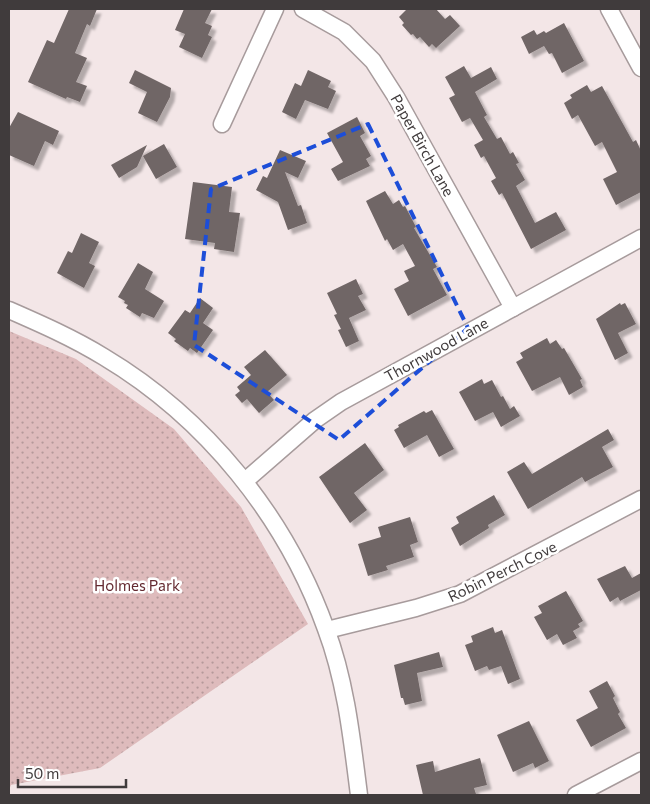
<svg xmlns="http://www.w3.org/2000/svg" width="650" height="804" viewBox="0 0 650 804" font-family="Commissioner,sans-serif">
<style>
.grass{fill:url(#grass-dots)}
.building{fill:#706666;filter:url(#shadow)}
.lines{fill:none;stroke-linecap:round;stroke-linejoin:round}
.street-casing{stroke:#a79b9c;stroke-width:19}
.street{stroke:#fff;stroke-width:16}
.marked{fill:none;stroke:#1d4ed8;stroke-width:4;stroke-dasharray:10 6;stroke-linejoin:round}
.labels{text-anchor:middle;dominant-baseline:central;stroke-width:5;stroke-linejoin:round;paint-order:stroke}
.street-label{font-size:15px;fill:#403b3c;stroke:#fff}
.park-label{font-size:15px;fill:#642a31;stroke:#fff}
</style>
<defs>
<pattern id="grass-dots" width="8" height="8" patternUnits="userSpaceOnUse" patternTransform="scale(1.25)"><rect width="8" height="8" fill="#debbbc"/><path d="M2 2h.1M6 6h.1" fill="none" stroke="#b5999a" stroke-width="1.8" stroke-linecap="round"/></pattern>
<filter id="shadow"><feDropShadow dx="4.5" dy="4.5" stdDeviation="1" flood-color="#0004"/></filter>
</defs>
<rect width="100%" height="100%" fill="#f3e6e7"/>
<polygon class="grass" points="9,331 76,359 174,429 241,507 308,624 100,768 11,785 9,790"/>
<g class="building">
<polygon points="69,9 97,9 90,26 87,24 75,53 87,58 76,82 87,86 80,102 67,97 66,99 28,82 47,40 54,43"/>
<polygon points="184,9 212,9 205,23 212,26 208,35 212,37 202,58 179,47 185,34 175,30"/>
<polygon points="407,9 436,9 445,19 450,15 460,26 436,48 432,44 429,47 420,37 417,39 413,34 411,35 402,25 404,23 399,17"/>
<polygon points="564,23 584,61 562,73 552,53 549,54 544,46 529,54 521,37 534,30 537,35 544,31 546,33"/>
<polygon points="464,66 471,78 491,67 497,79 475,92 487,115 484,117 497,139 501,137 510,154 513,152 519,163 516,164 525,180 516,186 535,223 556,212 566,230 531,249 502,193 499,195 491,181 496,178 484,156 481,158 474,145 483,140 470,118 462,122 449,98 455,95 445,77"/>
<polygon points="135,70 171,88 170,97 157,122 138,113 147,92 129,83"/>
<polygon points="308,70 331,81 328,87 336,91 328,109 305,100 296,119 282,112 295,83 301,86"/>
<polygon points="587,85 591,92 602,86 633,142 636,140 641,151 641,192 616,205 603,179 617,172 602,142 595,146 578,115 572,119 564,103 572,98 570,95"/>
<polygon points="18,112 59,131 53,145 45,141 34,166 9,155 9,128"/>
<polygon points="357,117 365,133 360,136 371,156 366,159 370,166 338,181 331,169 343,162 327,133"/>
<polygon points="164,144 177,167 156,179 143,156"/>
<polygon points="147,145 137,167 119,178 111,165"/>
<polygon points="280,150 306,161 298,178 285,172 298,206 301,205 307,223 288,230 278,202 256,190 263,176 267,178"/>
<polygon points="193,182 232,187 229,212 240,213 234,252 214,249 215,243 185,239"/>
<polygon points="385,191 393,204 399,200 403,207 405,206 416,227 414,228 437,267 433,269 447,295 408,316 394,289 409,281 404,271 415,266 403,244 393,250 387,239 385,241 366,201"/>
<polygon points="81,233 99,242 89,263 95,266 84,288 57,273 68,251 72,253"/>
<polygon points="138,263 153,272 145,289 164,301 154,318 142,313 140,317 126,308 128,305 124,303 125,301 118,297"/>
<polygon points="356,279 363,294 358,296 366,310 349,318 359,341 346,347 338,330 341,329 334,315 337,314 327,293"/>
<polygon points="200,298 213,308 203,323 213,330 197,353 190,348 188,351 174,341 176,339 168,333 185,310 190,313"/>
<polygon points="620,303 621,305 625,303 636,324 618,333 628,353 615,360 596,319"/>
<polygon points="547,338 550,344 556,340 562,349 564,348 582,379 580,380 583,387 569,395 560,377 532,391 516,362 523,358 520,353"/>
<polygon points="265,350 287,375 267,392 274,400 259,413 247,399 242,403 235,395 240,391 237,387 251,375 244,367"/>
<polygon points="482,379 484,384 492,380 501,397 503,396 510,409 514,406 520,416 501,427 493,412 475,421 459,392"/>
<polygon points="432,410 454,449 439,457 427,435 404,448 394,430 399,427 398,425 424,411 426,413"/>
<polygon points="608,429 614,440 602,447 613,467 585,482 582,477 528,509 507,472 524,462 532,474"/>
<polygon points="365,443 384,470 354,493 367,510 350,523 319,477"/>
<polygon points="494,495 505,515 488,525 489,528 460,546 451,528 459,523 456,517"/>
<polygon points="410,517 418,542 410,545 414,557 386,566 388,570 368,576 358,544 381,537 378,527"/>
<polygon points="625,566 632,578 641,573 641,590 620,601 618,597 610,602 597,579"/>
<polygon points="566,591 583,621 578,624 580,627 573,631 577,638 563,645 557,634 547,640 534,617 542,613 538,606"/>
<polygon points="493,627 495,633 502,630 520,679 508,684 501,666 489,670 487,666 475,671 465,645 473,642 471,636"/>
<polygon points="439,652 443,667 417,673 422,701 405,705 403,698 401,698 394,665"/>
<polygon points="607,681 615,696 613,698 620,712 618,714 626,728 591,747 576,720 598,708 589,691"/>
<polygon points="529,721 549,761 535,768 533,763 513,772 497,735"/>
<polygon points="480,758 487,785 474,788 476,794 423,795 416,765 433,761 435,772"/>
</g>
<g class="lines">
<g class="street-casing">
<g id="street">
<polyline points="303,9 344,32 373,61 396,97 513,308"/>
<polyline points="609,9 641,68"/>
<polyline points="222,124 275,9"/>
<path d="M9,310C41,324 73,338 104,357C206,418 286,517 326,629C346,682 352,740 359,795"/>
<polyline points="245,481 315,420 341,402 641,238"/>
<polyline points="327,630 416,608 460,594 641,499"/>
<polyline points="576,795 641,761"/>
</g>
</g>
<use href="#street" class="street"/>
</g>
<path class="marked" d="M368,124L468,328L339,440L194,345L211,189Z"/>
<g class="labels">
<g class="street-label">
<text transform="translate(423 145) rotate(61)">Paper Birch Lane</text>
<text transform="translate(436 349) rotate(-29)">Thornwood Lane</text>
<text transform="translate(502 571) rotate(-26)">Robin Perch Cove</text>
</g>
<g class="park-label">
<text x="137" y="585">Holmes Park</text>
</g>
</g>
<rect width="650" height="804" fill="none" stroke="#403b3c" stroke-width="20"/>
<path d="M18 779v8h108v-8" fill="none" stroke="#403b3c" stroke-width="2.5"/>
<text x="25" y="779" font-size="15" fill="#403b3c" stroke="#ffffff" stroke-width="4" paint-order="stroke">50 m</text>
</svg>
